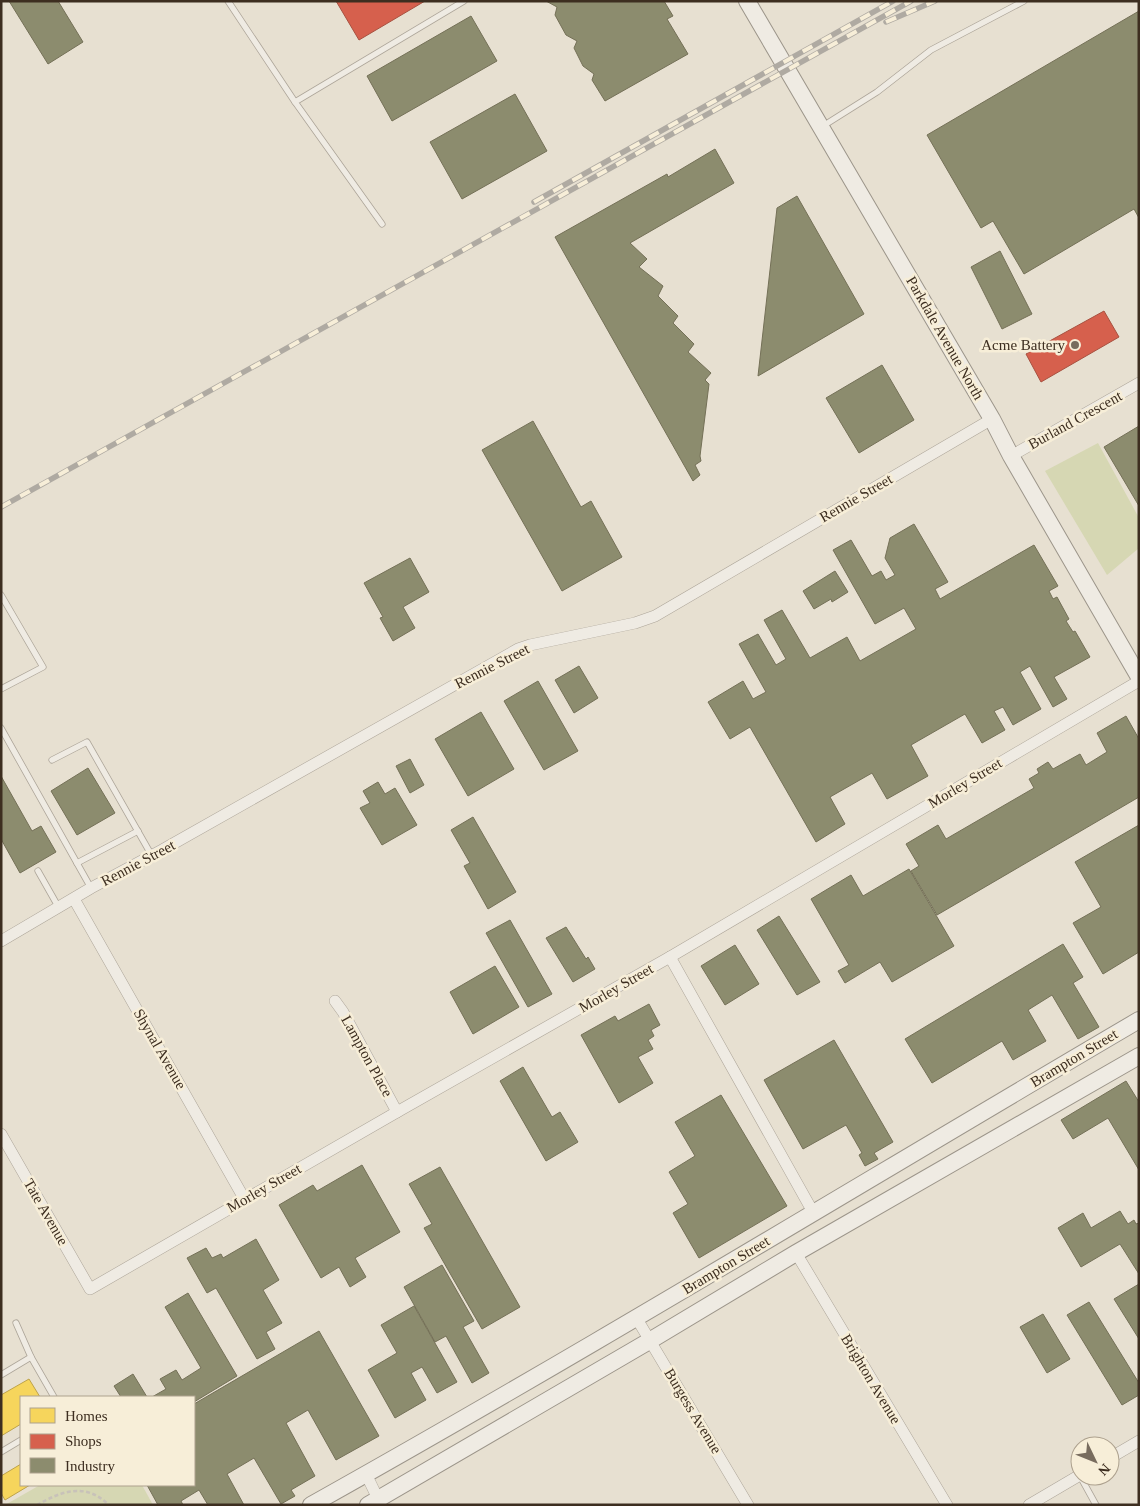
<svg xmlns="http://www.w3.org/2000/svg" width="1140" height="1506" viewBox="0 0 1140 1506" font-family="Georgia,serif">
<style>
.green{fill:#d6d7b3}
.homes{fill:#f6d55c;stroke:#bea34a}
.shops{fill:#d6604d;stroke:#a85140}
.industry{fill:#8c8c6e;stroke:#747057}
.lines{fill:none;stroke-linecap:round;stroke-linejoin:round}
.lane-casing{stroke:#ada599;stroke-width:7}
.street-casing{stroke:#ada599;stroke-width:12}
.secondary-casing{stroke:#9c958a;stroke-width:18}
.path{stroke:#c8c2b9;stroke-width:2.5;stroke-dasharray:4 2.5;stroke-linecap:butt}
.lane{stroke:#efebe3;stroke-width:5.5}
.street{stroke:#efebe3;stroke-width:11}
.secondary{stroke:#efebe3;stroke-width:16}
.rail-casing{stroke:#afaaa2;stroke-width:5.5}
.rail{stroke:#f7eed8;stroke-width:4;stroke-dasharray:11;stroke-linecap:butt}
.poi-dot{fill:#786c5e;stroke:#f7eed8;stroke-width:2}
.labels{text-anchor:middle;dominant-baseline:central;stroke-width:5;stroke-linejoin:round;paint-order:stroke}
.street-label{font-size:15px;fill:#3d2e20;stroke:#f7eed8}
.poi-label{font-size:15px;fill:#3d2e20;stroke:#f7eed8;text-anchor:end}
</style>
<rect width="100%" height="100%" fill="#e7e0d1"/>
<g class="green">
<polygon points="1098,443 1139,518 1139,548 1107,575 1045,471"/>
<polygon points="40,1485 142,1485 153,1505 5,1505"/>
</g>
<g class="homes">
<polygon points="29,1379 40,1397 21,1397 21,1424 1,1436 1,1395"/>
<polygon points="21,1464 21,1485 30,1485 5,1500 1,1493 1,1476"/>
</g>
<g class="shops">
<polygon points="336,1 425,1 359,40"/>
<polygon points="1104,311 1119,337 1041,382 1026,354"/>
</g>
<g class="industry">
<polygon points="9,1 58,1 83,42 48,64"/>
<polygon points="664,1 673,16 667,19 688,54 605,101 592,80 594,74 583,66 574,48 577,41 566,35 555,15 557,7 546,1"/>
<polygon points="1139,11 1139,218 1134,209 1024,274 993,221 981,228 927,135"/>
<polygon points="471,16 497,61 392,121 367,76"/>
<polygon points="515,94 547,151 462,199 430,142"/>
<polygon points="715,149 734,183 630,243 647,259 639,267 663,286 658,296 678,316 673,323 694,344 688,352 711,373 705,380 709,384 700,456 701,461 695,465 700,475 693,481 555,237 667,174 668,177"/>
<polygon points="797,196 864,314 758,376 777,208"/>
<polygon points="1000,251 1032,314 1002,329 971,267"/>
<polygon points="882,365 914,420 859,453 826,398"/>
<polygon points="533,421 581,507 591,501 622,557 562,591 482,450"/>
<polygon points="1139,426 1139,506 1104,447"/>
<polygon points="914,524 948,582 935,589 940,599 1034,545 1058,586 1049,591 1053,599 1057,597 1069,619 1066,621 1073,632 1075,631 1090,657 1054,677 1067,699 1053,707 1030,666 1020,672 1041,709 1013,725 1003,707 994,711 1005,730 982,743 965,714 911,745 928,776 887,799 872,773 830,797 845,824 816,842 750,727 730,739 708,702 743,681 753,699 766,692 739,644 758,634 776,665 786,659 764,620 782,610 810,658 847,637 860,661 916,629 904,608 875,624 833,550 851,540 872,576 881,571 886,580 895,575 885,558 890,538"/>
<polygon points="410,558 429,592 403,607 415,628 393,641 380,618 383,617 364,583"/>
<polygon points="835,571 848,592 832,602 831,599 814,609 803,591"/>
<polygon points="579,666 598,698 574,713 555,680"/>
<polygon points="538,681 578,751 544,770 504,701"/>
<polygon points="481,712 514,769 468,796 435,739"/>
<polygon points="1126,716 1139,739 1139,797 937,915 911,871 919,866 906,844 938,825 946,839 1034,788 1029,779 1039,773 1037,769 1048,762 1053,769 1080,754 1086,765 1107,752 1097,733"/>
<polygon points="410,759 424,785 410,793 396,766"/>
<polygon points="88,768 115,813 77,835 51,791"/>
<polygon points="1,776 32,831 41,826 56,852 20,873 1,839"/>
<polygon points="378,782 385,794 395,788 417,825 382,845 360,808 370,803 363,791"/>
<polygon points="473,817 516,892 488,909 464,866 470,863 451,830"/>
<polygon points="1139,825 1139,952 1103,974 1073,923 1101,907 1075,862"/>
<polygon points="909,869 954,946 892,982 880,962 845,983 838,971 849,965 811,899 851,875 863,896"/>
<polygon points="779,916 820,982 797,995 757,930"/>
<polygon points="510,920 552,994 528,1007 486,933"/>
<polygon points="566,927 586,959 588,957 595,969 573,982 546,938"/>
<polygon points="1063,944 1083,977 1073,983 1099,1027 1078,1039 1052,995 1028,1010 1046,1041 1013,1060 1002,1041 932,1083 905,1039"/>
<polygon points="735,945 759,984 725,1005 701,966"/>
<polygon points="495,966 519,1007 473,1034 450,992"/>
<polygon points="649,1004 660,1025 651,1030 654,1036 648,1040 653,1049 638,1057 653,1083 619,1103 581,1035 615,1016 618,1021"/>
<polygon points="834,1040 893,1142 874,1153 878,1159 865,1166 859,1155 862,1153 846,1125 803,1149 764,1080"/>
<polygon points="523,1067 552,1117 560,1112 578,1142 546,1161 500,1081"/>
<polygon points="1126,1081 1139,1102 1139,1170 1108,1118 1073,1139 1061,1120"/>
<polygon points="721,1095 787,1206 699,1258 673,1213 688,1204 669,1172 695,1156 675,1122"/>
<polygon points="362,1165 400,1232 355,1258 366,1277 350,1287 339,1267 321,1278 279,1205 313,1185 317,1191"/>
<polygon points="440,1167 520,1307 482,1329 424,1228 432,1224 409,1184"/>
<polygon points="1120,1211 1128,1224 1134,1220 1136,1224 1139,1223 1139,1274 1120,1244 1081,1267 1058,1228 1083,1213 1091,1228"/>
<polygon points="256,1239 279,1280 263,1290 282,1323 266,1332 275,1349 257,1359 216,1288 207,1293 187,1258 206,1248 212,1258 221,1254 223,1258"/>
<polygon points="442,1265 474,1321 463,1327 489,1373 472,1383 446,1336 435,1342 404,1287"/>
<polygon points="1139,1284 1139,1339 1114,1299"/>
<polygon points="188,1293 237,1376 194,1402 194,1397 152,1397 166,1389 160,1379 176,1370 182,1380 201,1368 165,1307"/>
<polygon points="1089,1302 1139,1383 1139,1395 1122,1405 1067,1315"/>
<polygon points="414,1306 457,1382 437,1393 422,1367 411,1373 426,1400 395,1418 368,1370 397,1353 381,1325"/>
<polygon points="1043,1314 1070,1359 1047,1373 1020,1327"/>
<polygon points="319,1331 379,1436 336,1460 308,1410 286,1423 315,1476 291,1490 295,1496 281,1504 254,1458 227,1474 244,1505 208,1505 199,1490 181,1501 183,1505 158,1505 147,1485 194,1485 194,1404"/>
<polygon points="133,1374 147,1397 121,1397 114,1386"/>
</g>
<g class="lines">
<g class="lane-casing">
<g id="lane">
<polyline points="228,1 295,102"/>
<polyline points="823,126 877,92 931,50 1024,1"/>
<polyline points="382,224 295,102 464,1"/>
<polyline points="1,595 43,667 1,689"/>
<polyline points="1,728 91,888"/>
<polyline points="52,760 87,742 152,856"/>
<polyline points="77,863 138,831"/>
<polyline points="38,871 59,908"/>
<polyline points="16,1323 31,1357"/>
<polyline points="1,1375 31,1357 54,1397"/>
<polyline points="1,1452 21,1440"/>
<polyline points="1080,1476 1096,1505"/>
</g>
</g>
<g class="street-casing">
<g id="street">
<polyline points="1011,456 1139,383"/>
<polyline points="74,899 245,1200"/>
<polyline points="1,941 91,888 162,850 518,649 530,645 635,623 655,616 992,419"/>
<polyline points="670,957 813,1212"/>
<polyline points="335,1001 343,1012 397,1112"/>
<polyline points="1,1134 90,1289 397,1112 670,957 1139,681"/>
<polyline points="796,1253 947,1505"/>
<polyline points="637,1319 748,1505"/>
<polyline points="1110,1458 1139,1441"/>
<polyline points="366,1474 381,1505"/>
<polyline points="1029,1505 1080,1475"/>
</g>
</g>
<g class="secondary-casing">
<g id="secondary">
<polyline points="747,1 992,419 1011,456 1139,677"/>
<path d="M311,1505C590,1349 863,1182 1139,1020"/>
<polyline points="368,1505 651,1340 796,1253 1139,1056"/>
</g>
</g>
<path class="path" d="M37,1505C62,1491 85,1482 109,1505"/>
<use href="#lane" class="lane"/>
<use href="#street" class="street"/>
<use href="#secondary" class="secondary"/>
<g class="rail-casing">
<g id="rail">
<polyline points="886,22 935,1"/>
<polyline points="534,202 893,1"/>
<polyline points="1,507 911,1"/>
</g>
</g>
<use href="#rail" class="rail"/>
</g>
<circle class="poi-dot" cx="1075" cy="345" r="5"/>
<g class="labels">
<g class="street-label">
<text transform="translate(945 338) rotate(60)">Parkdale Avenue North</text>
<text transform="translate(1075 420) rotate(-29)">Burland Crescent</text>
<text transform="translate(856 498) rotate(-30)">Rennie Street</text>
<text transform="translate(492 666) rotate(-27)">Rennie Street</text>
<text transform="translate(965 783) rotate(-31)">Morley Street</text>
<text transform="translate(138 863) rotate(-28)">Rennie Street</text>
<text transform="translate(616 988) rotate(-30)">Morley Street</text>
<text transform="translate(160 1049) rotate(60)">Shynal Avenue</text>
<text transform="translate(367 1056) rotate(61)">Lampton Place</text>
<text transform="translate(1074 1058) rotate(-31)">Brampton Street</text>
<text transform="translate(264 1188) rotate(-30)">Morley Street</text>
<text transform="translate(46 1212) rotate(60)">Tate Avenue</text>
<text transform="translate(726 1265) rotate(-31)">Brampton Street</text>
<text transform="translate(871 1379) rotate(59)">Brighton Avenue</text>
<text transform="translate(693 1411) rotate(59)">Burgess Avenue</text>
</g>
<g class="poi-label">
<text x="1065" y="345">Acme Battery</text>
</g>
</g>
<rect width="1140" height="1506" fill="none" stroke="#3d2e20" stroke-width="5"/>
<rect x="20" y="1396" width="175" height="90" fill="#f7eed8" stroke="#ada18e"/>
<rect x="30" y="1408" width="25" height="15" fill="#f6d55c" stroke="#ada18e"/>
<text x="65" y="1421" font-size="15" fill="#3d2e20">Homes</text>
<rect x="30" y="1434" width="25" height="15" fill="#d6604d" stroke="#ada18e"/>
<text x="65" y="1446" font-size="15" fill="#3d2e20">Shops</text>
<rect x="30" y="1458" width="25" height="15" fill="#8c8c6e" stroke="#ada18e"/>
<text x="65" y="1471" font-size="15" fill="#3d2e20">Industry</text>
<g transform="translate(1095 1461) rotate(133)"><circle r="24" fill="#f7eed8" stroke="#ada18e"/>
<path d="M0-4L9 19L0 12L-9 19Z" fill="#786c5e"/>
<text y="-8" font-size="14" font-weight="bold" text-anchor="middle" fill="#3d2e20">N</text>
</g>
</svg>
